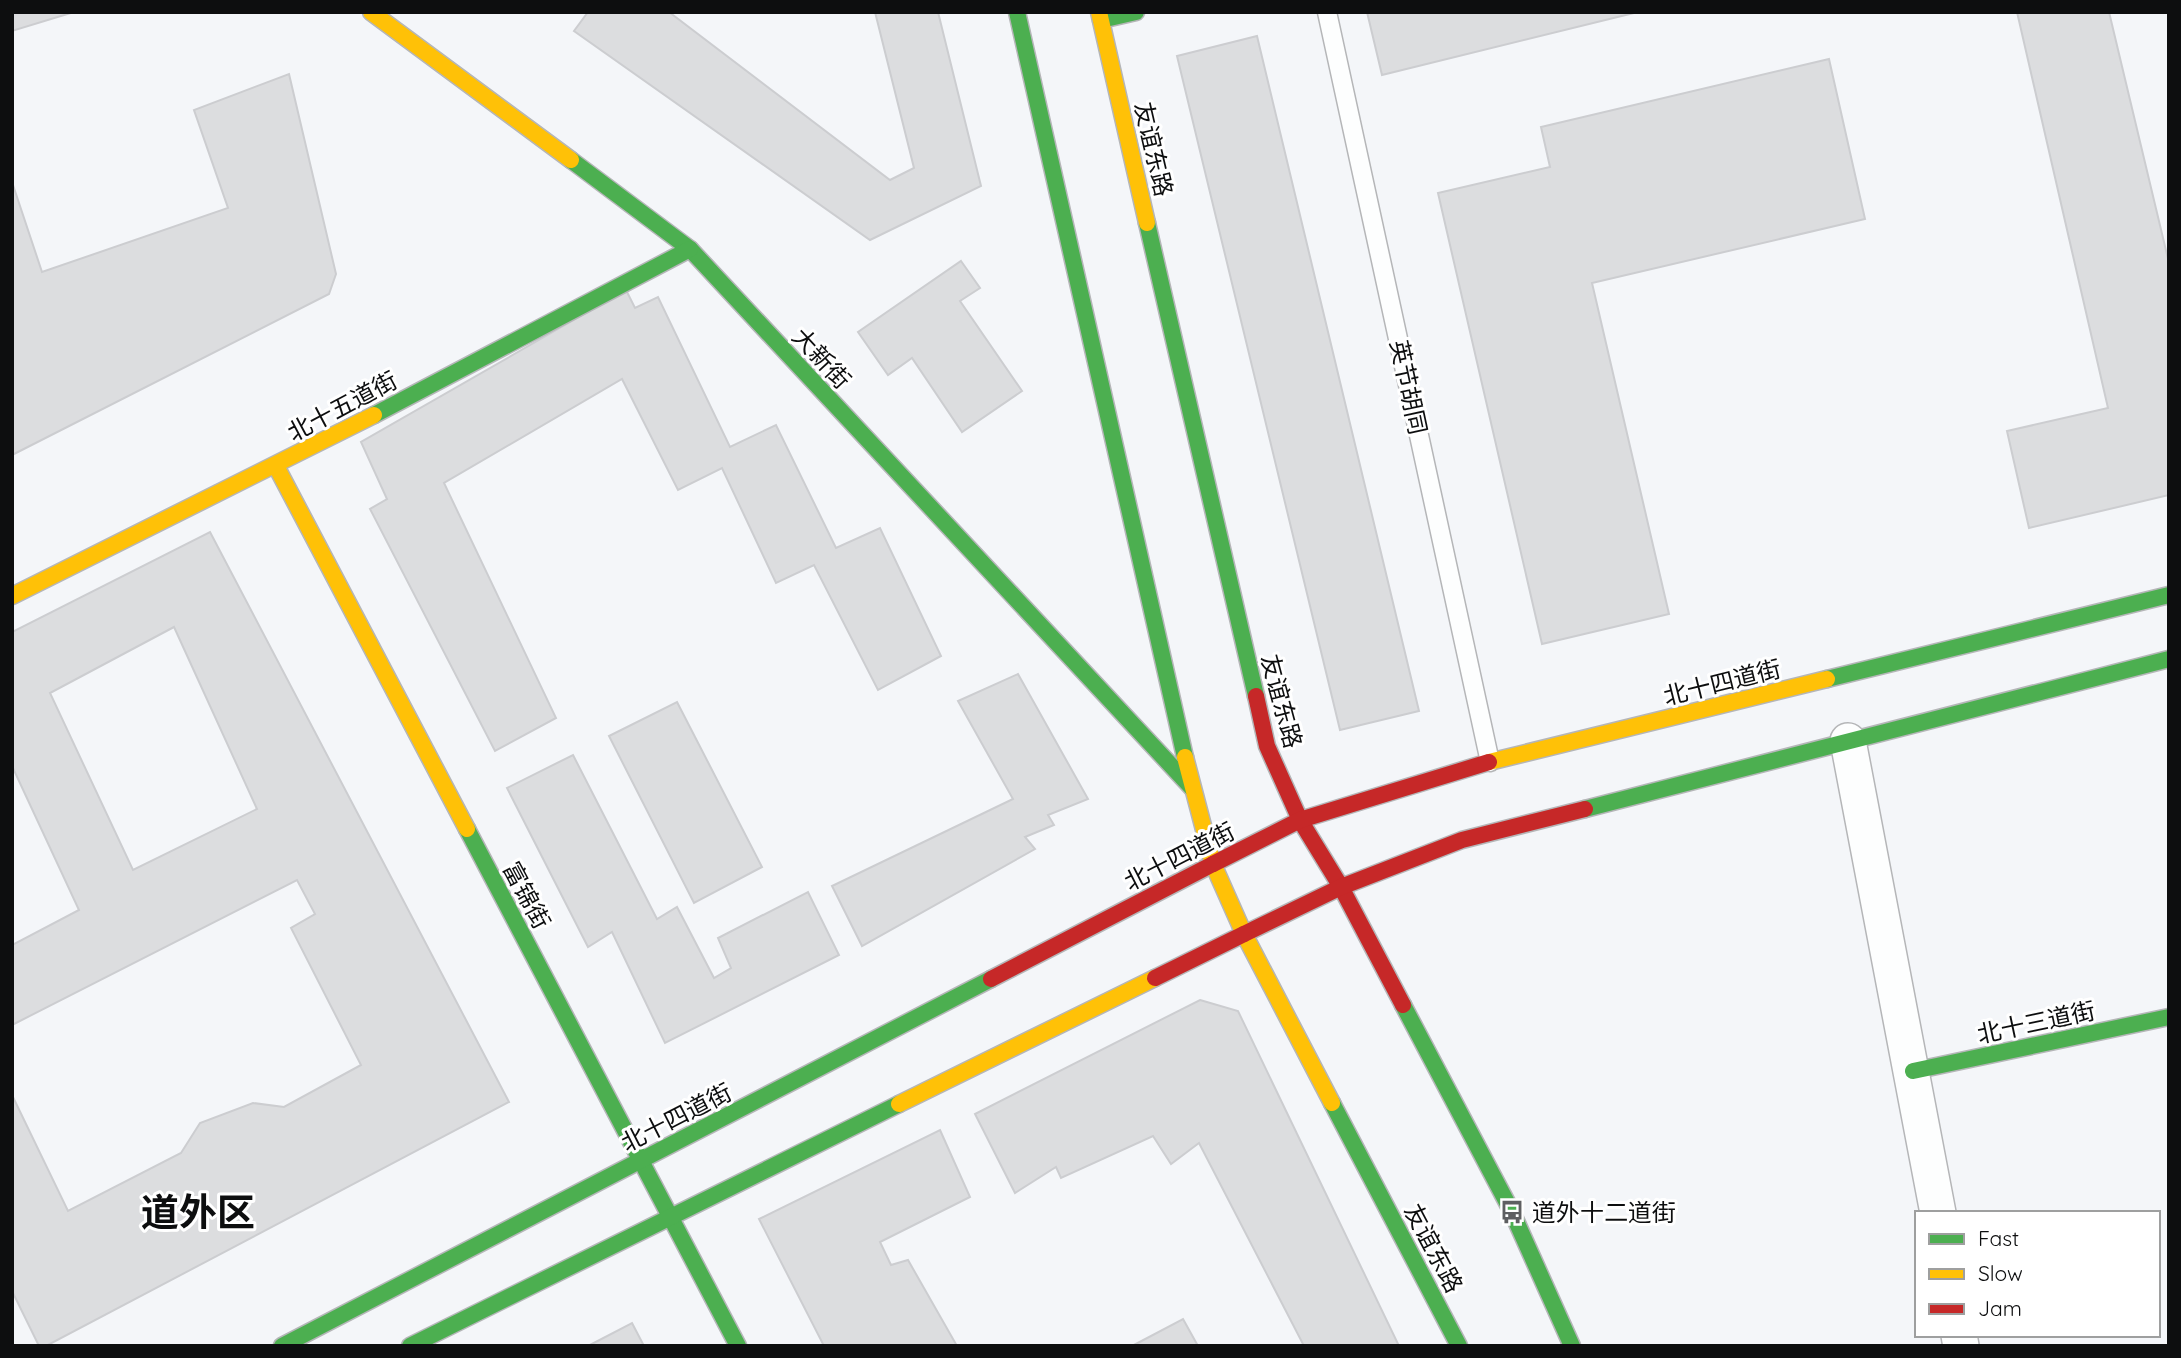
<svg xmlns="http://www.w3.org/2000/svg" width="2181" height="1358" viewBox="0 0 2181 1358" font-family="Quicksand,'Noto Sans SC',sans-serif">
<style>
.building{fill:#dcdddf;stroke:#cccdd0;stroke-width:2;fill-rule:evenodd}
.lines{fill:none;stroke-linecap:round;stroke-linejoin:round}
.lane-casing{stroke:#b5b6b8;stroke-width:21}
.street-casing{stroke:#b5b6b8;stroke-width:38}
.fast-casing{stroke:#b5b6b8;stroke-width:19}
.slow-casing{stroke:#b5b6b8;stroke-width:19}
.jam-casing{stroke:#b5b6b8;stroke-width:19}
.lane{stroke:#fdfefe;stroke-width:18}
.street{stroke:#fdfefe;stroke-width:35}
.fast{stroke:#4caf50;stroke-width:16}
.slow{stroke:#ffc107;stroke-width:16}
.jam{stroke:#c62828;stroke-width:16}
.labels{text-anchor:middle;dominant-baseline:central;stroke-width:6;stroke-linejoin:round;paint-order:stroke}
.street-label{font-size:24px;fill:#0d0e0f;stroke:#fff}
.poi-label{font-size:24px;fill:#0d0e0f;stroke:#fff;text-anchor:start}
.town-label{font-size:38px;font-weight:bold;fill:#0d0e0f;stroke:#fff}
</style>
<rect width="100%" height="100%" fill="#f4f6f9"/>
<g class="building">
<polygon points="12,12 74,12 12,31"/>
<polygon points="588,12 669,12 890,180 914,168 875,12 938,12 981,186 870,240 574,31"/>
<polygon points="1367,12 1638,12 1382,75"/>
<polygon points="2017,12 2109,12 2169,263 2169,495 2029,528 2007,431 2108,408"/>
<polygon points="1257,36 1419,711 1340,730 1177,56"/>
<polygon points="1829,59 1865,219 1592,283 1669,614 1542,644 1438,193 1550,167 1541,127"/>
<polygon points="289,74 336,274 329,294 12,455 12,182 42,272 228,208 194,110"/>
<polygon points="961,261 980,288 960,301 1022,391 962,432 912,358 888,375 858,332"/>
<polygon points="626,290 635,308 658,297 730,447 776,425 836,548 880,528 941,656 878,690 814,565 776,583 722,468 678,490 622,379 444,483 556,718 495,751 370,509 387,499 361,442"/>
<path d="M210,532L509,1102L46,1346H39L12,1291V1095L68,1211L181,1153L200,1123L253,1103L284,1107L361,1065L291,928L315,914L297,880L12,1025V945L79,910L12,766V632ZM174,627L257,809L133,870L50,693Z"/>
<polygon points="1018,674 1088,799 1048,815 1054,825 1025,837 1035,849 862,946 832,886 1013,799 958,701"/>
<polygon points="677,702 762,867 694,903 609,736"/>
<polygon points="573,755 657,919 677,907 714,978 731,968 718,938 808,892 839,955 665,1043 612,932 588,947 507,788"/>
<polygon points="1200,1000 1238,1011 1399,1346 1304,1346 1199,1143 1171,1164 1153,1136 1061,1178 1056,1167 1015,1193 975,1114"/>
<polygon points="940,1130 970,1197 880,1242 891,1265 908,1260 957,1346 824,1346 759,1219"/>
<polygon points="1183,1319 1198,1346 1132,1346"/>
<polygon points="632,1323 644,1346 588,1346"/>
</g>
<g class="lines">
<g class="lane-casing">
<polyline id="lane" points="1327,12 1490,762"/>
</g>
<g class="street-casing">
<g id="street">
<polyline points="1848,741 1938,1213"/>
<polyline points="1959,1335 1961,1346"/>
</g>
</g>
<g class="fast-casing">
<g id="fast">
<polyline points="1017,12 1185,757"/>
<polyline points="1101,20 1136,12"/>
<polyline points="571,160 690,249 1192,788"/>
<polyline points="1147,223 1256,696"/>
<polyline points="374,415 690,249"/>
<polyline points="1827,679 2169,595"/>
<polyline points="1585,809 2169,659"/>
<polyline points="467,829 738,1346"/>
<polyline points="1403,1005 1512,1212 1572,1346"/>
<polyline points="1913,1071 2169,1017"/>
<polyline points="1332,1103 1459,1346"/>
<polyline points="282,1346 991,979"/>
<polyline points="410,1346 899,1104"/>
</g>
</g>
<g class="slow-casing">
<g id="slow">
<polyline points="371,12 571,160"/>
<polyline points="1099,12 1147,223"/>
<polyline points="276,466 467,829"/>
<polyline points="12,596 374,415"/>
<polyline points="1185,757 1213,864 1244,934 1332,1103"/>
<polyline points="1489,762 1827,679"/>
<polyline points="899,1104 1155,978"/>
</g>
</g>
<g class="jam-casing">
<g id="jam">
<polyline points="1256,696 1267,746 1300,820 1341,887 1403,1005"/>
<polyline points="1213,864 1300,820 1489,762"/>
<polyline points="1244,934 1341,887 1462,840 1585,809"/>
<polyline points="1155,978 1244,934"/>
<polyline points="991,979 1213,864"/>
</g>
</g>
<use href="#lane" class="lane"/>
<use href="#street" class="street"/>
<use href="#fast" class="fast"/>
<use href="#slow" class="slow"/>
<use href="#jam" class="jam"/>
</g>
<defs>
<g id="bus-bare" transform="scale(1.89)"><path d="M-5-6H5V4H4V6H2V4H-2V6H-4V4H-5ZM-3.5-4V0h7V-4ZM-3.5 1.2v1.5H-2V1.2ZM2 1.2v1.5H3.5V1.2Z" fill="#5e5f61" stroke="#fff" stroke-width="2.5" paint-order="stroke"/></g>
</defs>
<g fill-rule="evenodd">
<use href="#bus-bare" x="1512" y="1212"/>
</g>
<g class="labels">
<g class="street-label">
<text transform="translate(1154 149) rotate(77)">友谊东路</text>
<text transform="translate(822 358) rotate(47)">大新街</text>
<text transform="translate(1409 387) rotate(78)">英节胡同</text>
<text transform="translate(342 406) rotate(-28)">北十五道街</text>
<text transform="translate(1722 682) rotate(-14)">北十四道街</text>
<text transform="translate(1282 701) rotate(75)">友谊东路</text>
<text transform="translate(1179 856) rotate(-27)">北十四道街</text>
<text transform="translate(527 895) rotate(62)">富锦街</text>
<text transform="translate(2036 1022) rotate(-12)">北十三道街</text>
<text transform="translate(676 1117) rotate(-27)">北十四道街</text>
<text transform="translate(1434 1248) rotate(62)">友谊东路</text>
</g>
<g class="poi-label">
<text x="1532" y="1212">道外十二道街</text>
</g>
<g class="town-label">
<text x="198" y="1212">道外区</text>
</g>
</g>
<rect width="2181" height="1358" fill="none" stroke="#0d0e0f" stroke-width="28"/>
<rect x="1915" y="1211" width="245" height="126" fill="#ffffff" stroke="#9e9f9f" stroke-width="2"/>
<rect x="1929" y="1234" width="35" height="10" fill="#4caf50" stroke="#9e9f9f" stroke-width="2"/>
<text x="1978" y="1246" font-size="21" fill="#0d0e0f">Fast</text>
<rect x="1929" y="1269" width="35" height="10" fill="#ffc107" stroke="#9e9f9f" stroke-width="2"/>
<text x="1978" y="1281" font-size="21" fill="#0d0e0f">Slow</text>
<rect x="1929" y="1304" width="35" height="10" fill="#c62828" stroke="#9e9f9f" stroke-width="2"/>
<text x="1978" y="1316" font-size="21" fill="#0d0e0f">Jam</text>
</svg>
